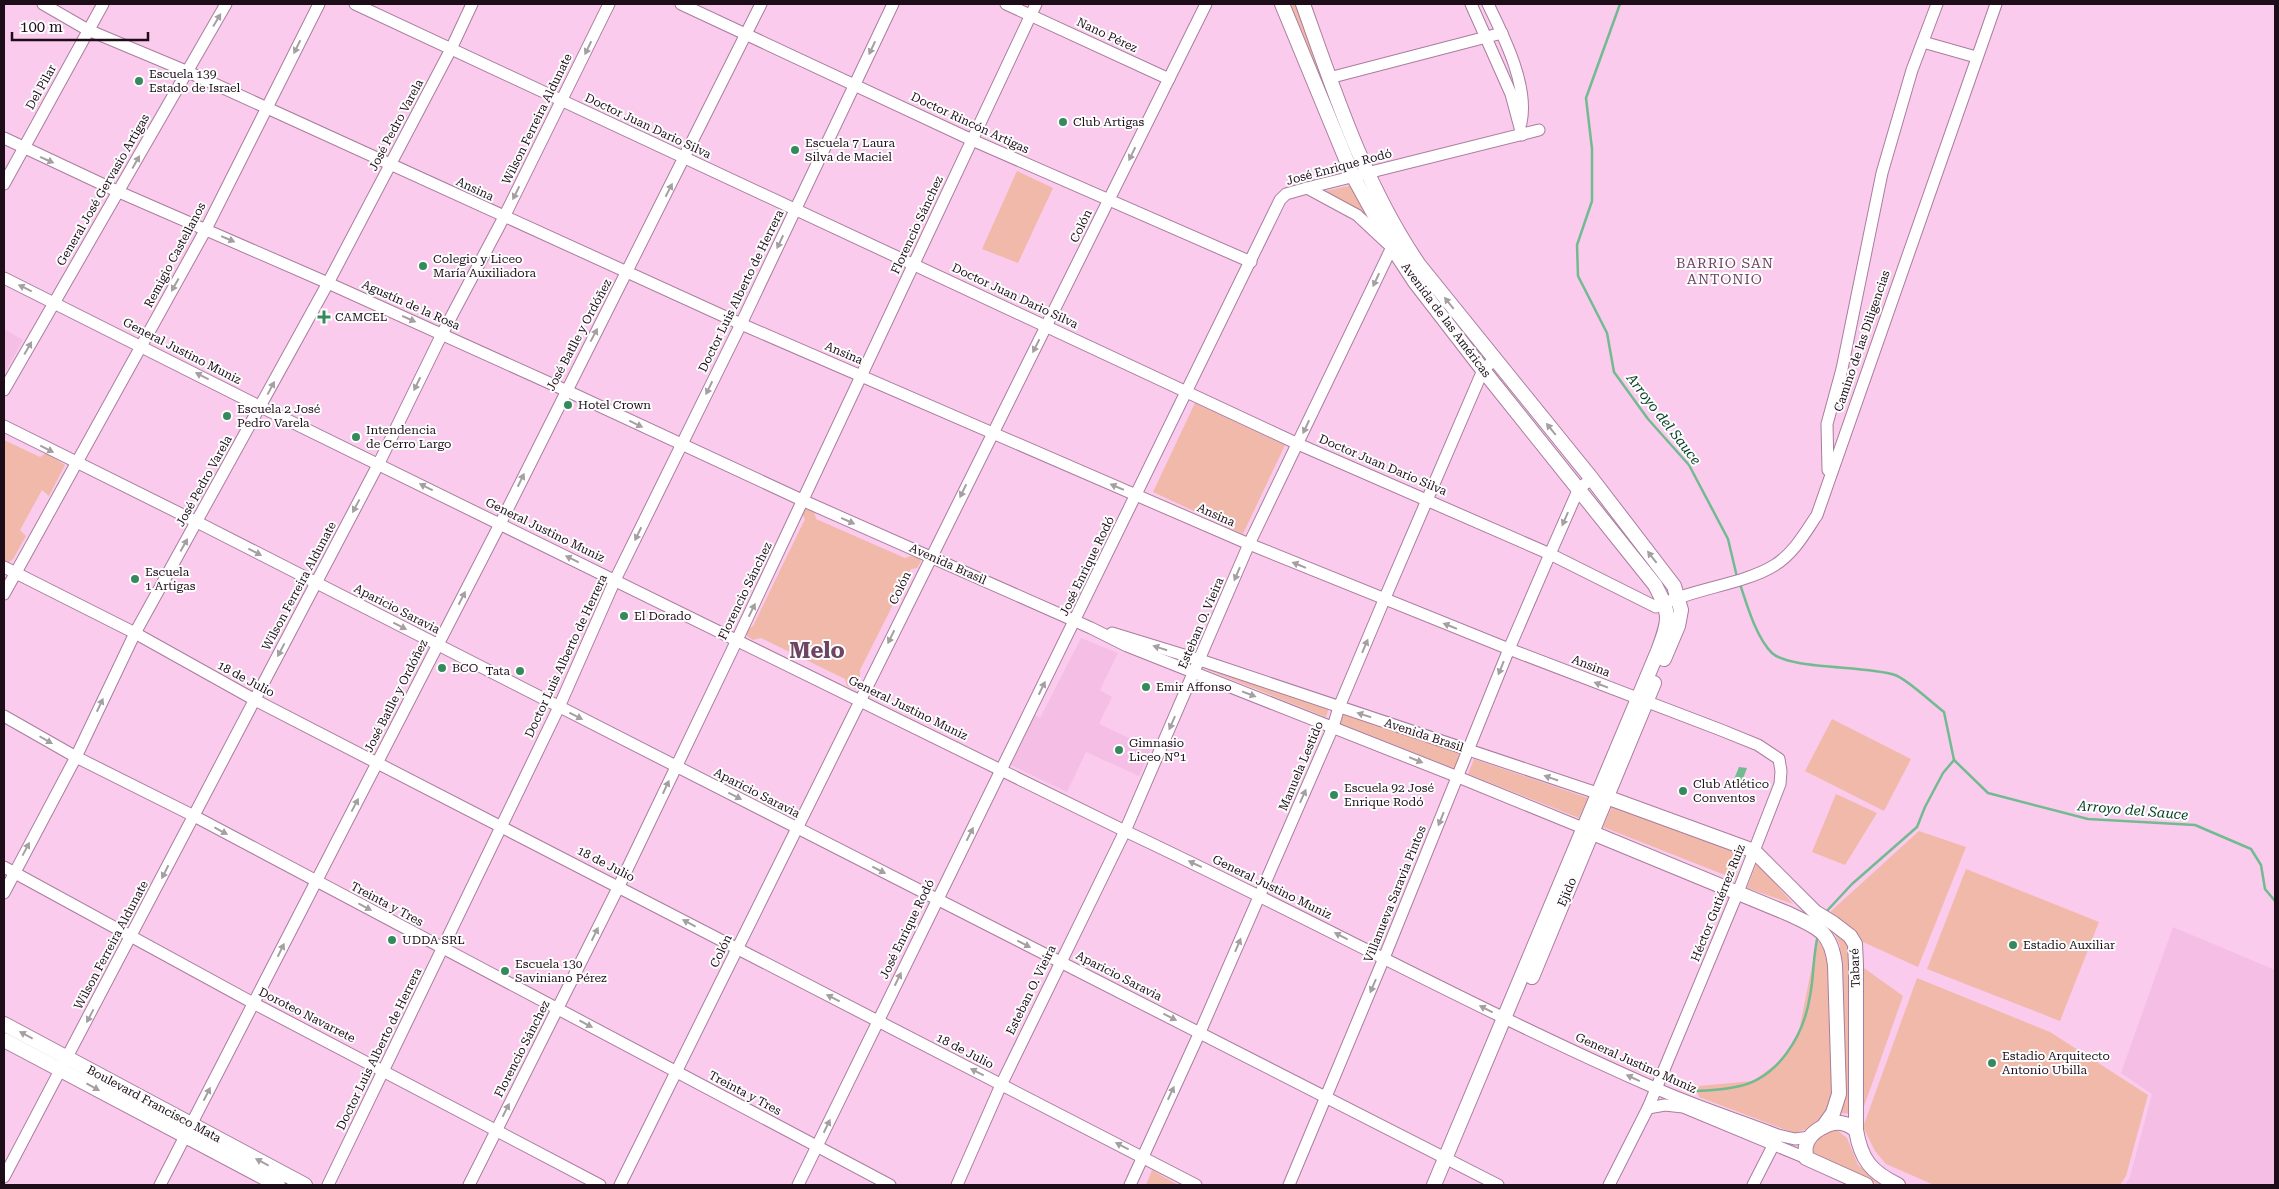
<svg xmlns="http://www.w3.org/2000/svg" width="2279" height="1189" viewBox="0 0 2279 1189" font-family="'Roboto Serif',serif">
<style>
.built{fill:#f5bee5}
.green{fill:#f1b9a9}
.water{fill:#72ba90}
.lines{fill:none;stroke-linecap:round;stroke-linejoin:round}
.stream{stroke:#72ba90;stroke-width:2.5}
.minor-casing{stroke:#a97d9d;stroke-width:13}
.major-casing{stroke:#a97d9d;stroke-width:16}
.minor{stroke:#fff;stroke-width:11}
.major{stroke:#fff;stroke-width:14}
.oneway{fill:#a59ea3}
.poi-dot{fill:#358a5d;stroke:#fdfdfd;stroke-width:2}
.labels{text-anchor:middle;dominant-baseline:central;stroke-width:4;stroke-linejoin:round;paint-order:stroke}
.street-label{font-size:12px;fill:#1d0d19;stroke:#fdfdfd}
.poi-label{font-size:12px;fill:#1d0d19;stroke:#fdfdfd;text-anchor:start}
.neighbourhood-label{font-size:14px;letter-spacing:1px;fill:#6d4562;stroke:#fdfdfd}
.water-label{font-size:14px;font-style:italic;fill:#003d22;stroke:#fdfdfd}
.town-label{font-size:22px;font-weight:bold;fill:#6d4562;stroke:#fdfdfd}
</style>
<rect width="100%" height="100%" fill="#fbcbed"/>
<g class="built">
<polygon points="4,329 23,340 4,374"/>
<polygon points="1081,638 1118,653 1100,690 1112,697 1099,724 1151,748 1139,776 1086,752 1067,792 1011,765 1035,715 1040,718"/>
<polygon points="2173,927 2275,970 2275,1185 2125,1185 2130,1177 2152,1094 2121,1073"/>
</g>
<g class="green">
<polygon points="1285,4 1298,4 1363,171 1357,172"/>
<polygon points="1017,171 1053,188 1018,263 982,249"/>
<polygon points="1353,185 1378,229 1325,191"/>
<polygon points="1195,403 1285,445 1243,534 1153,492"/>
<polygon points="4,440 40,457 46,453 65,465 49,496 42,490 20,530 26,536 13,559 8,563 4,562"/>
<polygon points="806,508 814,511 816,519 905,558 911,556 919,558 921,561 917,568 911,569 860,670 860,685 856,689 847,686 845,679 761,638 753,640 747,636 747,630 753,626 805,519 802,514"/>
<polygon points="1209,667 1329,708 1326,717 1208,670"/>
<polygon points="1343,713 1461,754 1455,769 1340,723"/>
<polygon points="1832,719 1911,759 1884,811 1805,771"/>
<polygon points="1474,759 1588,798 1579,818 1468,774"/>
<polygon points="1836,794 1877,813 1845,865 1812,852"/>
<polygon points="1612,806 1744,852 1735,879 1603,827"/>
<polygon points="1919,831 1966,847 1918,967 1863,942 1836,917 1829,913"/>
<polygon points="1757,862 1793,904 1747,888"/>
<polygon points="1966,869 2099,922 2060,1021 1927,969"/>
<polygon points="1832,927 1851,943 1852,1114 1841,1113 1842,1029 1840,946"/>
<polygon points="1817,941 1829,948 1835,1089 1830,1106 1814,1127 1794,1133 1699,1097 1697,1091 1699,1086 1753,1081 1783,1059 1799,1031"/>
<polygon points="1864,968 1903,996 1861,1115"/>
<polygon points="1917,978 2050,1032 2148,1095 2126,1176 2120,1185 1934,1185 1886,1164 1875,1151 1863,1127"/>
<polygon points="1837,1130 1847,1138 1858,1165 1880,1185 1812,1155 1815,1142 1825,1134"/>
<polygon points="1152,1170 1178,1185 1146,1185"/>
</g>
<polygon class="water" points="1739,767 1747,768 1741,784 1737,782 1735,784 1732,784"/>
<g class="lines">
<g class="stream">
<polyline points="1620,4 1586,98 1592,149 1592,201 1577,245 1578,276 1607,333 1614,372 1648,419 1689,465 1728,539 1737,577"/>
<path d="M1740,584C1747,605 1756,637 1772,653C1790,670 1867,665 1895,675C1907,679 1932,703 1944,712L1954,760L1988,793L2088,819L2195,825L2251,849L2261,865L2265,889L2275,901"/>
<polyline points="1825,913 1852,884 1917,827 1925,807 1943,773 1954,760"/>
<path d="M1697,1091C1710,1090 1723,1090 1735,1087C1778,1080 1804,1035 1810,996C1814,976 1813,954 1818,935"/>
</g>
<g class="minor-casing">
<g id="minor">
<polyline points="43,4 88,30 186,71 741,324 1249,544 1509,649 1721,730 1758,745 1779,759 1781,771 1780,784 1738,892 1648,1108 1609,1185"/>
<path d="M355,4L1298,444L1550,554L1656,607C1693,588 1743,585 1775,565C1794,553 1805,533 1817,515L1996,4"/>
<polyline points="681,4 972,140 1251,262"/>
<polyline points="1006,4 1169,79"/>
<polyline points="1471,4 1511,94 1522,135"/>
<path d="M1488,4C1504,37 1529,86 1521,123"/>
<polyline points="1923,42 1976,57"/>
<polyline points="1329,78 1502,33"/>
<polyline points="4,138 119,192 328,283 565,390 804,501 1091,628 1127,646 1458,777 1583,828"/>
<polyline points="4,184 103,4"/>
<polyline points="1307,188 1357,215 1387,243"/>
<path d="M4,278L261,407L1125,831C1302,914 1475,1009 1655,1088C1695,1106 1737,1119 1778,1135L1795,1139L1810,1137"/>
<polyline points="4,390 226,4"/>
<polyline points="4,426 197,522 1498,1185"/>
<polyline points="1828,470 1827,424 1842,369 1882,173 1912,70 1937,4"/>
<polyline points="4,567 135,633 255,700 1196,1185"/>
<polyline points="4,594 206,229 319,4"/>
<polyline points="1112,633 1200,660 1597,793"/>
<polyline points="4,716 76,757 194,816 890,1185"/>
<polyline points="4,867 255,1004 600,1185"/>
<polyline points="4,893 76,757 135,633 328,283 451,49 472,4"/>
<polyline points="1648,1108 1665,1105 1683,1107 1806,1158"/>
<polyline points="4,1177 379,463 442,334 504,217 609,4"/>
<polyline points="160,1185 500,524 761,4"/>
<polyline points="328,1185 559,707 615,580 741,324 893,4"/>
<polyline points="469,1185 619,886 737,640 1036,4"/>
<polyline points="620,1185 1206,4"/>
<polyline points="798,1185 1280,200 1286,194 1307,188 1539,130"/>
<polyline points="957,1185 1001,1085 1125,831 1249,544 1392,247 1398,242"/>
<polyline points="1130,1185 1200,1032 1333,727 1339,707 1384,600 1483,370 1495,359"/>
<polyline points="1289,1185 1384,958 1509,649 1550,554 1579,488 1592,479"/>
<polyline points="1753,1185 1776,1140"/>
</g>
</g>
<g class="major-casing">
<g id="major">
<path d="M1282,4L1353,176L1392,247L1415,282L1483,370L1655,585C1671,615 1670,619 1658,651L1434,1185"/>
<path d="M1303,4C1335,94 1365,186 1419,265L1592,479L1674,586L1681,610L1678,626L1664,659"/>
<path d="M1598,794L1754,851L1815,912L1833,923L1850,936L1855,944L1856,965V1130C1861,1160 1871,1172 1898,1185"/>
<path d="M1583,829L1789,914C1818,928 1831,931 1835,965L1839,1094L1833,1113L1823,1127"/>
<polyline points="1532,977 1654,683"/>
<polyline points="4,1024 305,1185"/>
<polyline points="4,1040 278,1185"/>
<path d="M1856,1130C1853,1128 1849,1125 1845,1124C1832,1119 1809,1131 1806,1146C1805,1149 1806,1154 1806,1158L1866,1185"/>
</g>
</g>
<use href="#minor" class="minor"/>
<use href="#major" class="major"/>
</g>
<defs><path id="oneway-solid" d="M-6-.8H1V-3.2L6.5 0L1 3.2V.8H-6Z" transform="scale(1.25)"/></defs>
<g class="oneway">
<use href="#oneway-solid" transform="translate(217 20) rotate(-59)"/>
<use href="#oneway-solid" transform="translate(297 47) rotate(116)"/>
<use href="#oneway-solid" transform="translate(588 48) rotate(116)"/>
<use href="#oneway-solid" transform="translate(872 48) rotate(115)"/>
<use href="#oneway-solid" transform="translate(1132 154) rotate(116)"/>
<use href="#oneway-solid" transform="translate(47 160) rotate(24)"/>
<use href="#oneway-solid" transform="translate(136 162) rotate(-61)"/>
<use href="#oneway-solid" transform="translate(669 190) rotate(-63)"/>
<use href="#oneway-solid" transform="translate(516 193) rotate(117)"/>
<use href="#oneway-solid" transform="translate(228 239) rotate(23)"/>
<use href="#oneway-solid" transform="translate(780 242) rotate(115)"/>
<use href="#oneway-solid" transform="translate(1376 280) rotate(115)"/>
<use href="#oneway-solid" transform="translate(175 285) rotate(119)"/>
<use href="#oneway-solid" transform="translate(25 288) rotate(-154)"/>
<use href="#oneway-solid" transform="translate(1449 303) rotate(-129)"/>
<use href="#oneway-solid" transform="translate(409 319) rotate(24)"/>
<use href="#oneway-solid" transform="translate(594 335) rotate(-62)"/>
<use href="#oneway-solid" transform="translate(1036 346) rotate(117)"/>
<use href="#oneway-solid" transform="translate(28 348) rotate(-60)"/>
<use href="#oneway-solid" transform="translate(202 376) rotate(-153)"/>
<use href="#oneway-solid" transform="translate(417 384) rotate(116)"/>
<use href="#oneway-solid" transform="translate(271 388) rotate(-62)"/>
<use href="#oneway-solid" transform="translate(709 388) rotate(116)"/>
<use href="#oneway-solid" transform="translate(636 424) rotate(26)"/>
<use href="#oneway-solid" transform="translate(1306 427) rotate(115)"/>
<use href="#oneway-solid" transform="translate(1551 429) rotate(-129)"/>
<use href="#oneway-solid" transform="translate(47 449) rotate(27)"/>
<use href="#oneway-solid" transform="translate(521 480) rotate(-64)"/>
<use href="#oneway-solid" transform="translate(426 487) rotate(-153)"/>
<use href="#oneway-solid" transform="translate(1117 487) rotate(-157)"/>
<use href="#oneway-solid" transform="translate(963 491) rotate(116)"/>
<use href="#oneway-solid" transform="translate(356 506) rotate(118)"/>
<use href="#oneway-solid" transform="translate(1565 519) rotate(114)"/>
<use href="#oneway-solid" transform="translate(848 521) rotate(24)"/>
<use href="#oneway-solid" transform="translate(638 534) rotate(116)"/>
<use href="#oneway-solid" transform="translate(184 545) rotate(-61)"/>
<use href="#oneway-solid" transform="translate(255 552) rotate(27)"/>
<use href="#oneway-solid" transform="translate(1652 557) rotate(-128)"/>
<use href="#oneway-solid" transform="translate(572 559) rotate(-154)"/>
<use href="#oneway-solid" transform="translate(1299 565) rotate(-158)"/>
<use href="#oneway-solid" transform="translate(1237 574) rotate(113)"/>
<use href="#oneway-solid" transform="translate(462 598) rotate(-63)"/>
<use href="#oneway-solid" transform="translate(752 610) rotate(-64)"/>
<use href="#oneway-solid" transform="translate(400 626) rotate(27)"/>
<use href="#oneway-solid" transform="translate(1450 626) rotate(-158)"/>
<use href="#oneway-solid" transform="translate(891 637) rotate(116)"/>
<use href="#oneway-solid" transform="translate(1365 646) rotate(-67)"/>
<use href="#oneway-solid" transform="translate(1160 648) rotate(-163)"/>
<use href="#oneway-solid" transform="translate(281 650) rotate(118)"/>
<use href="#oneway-solid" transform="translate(1501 668) rotate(112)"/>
<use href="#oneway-solid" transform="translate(1601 685) rotate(-159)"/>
<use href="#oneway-solid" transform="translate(1042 688) rotate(-64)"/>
<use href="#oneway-solid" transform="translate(1249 694) rotate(21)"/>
<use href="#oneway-solid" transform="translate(100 705) rotate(-65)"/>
<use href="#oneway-solid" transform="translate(1364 715) rotate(-162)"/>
<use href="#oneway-solid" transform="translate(576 716) rotate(27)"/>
<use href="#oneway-solid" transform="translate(1172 723) rotate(114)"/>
<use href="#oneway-solid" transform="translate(46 740) rotate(30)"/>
<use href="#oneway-solid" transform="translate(1416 760) rotate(22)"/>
<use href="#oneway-solid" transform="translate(1551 778) rotate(-161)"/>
<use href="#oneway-solid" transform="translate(666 787) rotate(-65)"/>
<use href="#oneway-solid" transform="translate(735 796) rotate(27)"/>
<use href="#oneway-solid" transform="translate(1303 796) rotate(-66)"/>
<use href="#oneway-solid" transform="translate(355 805) rotate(-62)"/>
<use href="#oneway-solid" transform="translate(1441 819) rotate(112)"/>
<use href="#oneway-solid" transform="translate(221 831) rotate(28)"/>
<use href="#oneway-solid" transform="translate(970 834) rotate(-63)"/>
<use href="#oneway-solid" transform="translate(26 849) rotate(-62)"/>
<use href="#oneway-solid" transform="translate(1195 864) rotate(-155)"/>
<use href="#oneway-solid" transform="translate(879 870) rotate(27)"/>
<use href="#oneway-solid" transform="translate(165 872) rotate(117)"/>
<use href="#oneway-solid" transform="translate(365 907) rotate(28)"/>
<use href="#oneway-solid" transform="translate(689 923) rotate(-152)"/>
<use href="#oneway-solid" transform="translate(595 934) rotate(-64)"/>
<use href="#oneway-solid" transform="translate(1341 936) rotate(-153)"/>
<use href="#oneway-solid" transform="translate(1024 944) rotate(27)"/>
<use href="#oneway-solid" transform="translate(1238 945) rotate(-67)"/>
<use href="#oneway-solid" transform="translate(281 950) rotate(-64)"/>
<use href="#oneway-solid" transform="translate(898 979) rotate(-64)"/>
<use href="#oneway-solid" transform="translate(1373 986) rotate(113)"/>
<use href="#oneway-solid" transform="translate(833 998) rotate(-153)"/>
<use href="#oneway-solid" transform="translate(1486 1009) rotate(-153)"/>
<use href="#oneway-solid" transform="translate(90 1016) rotate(118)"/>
<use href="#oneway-solid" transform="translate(1170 1017) rotate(27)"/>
<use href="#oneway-solid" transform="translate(586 1024) rotate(28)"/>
<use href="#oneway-solid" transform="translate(26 1035) rotate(-152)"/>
<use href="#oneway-solid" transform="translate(977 1072) rotate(-153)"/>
<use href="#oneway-solid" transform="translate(1633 1078) rotate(-155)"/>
<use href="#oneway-solid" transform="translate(93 1087) rotate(29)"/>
<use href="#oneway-solid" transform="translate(1171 1093) rotate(-65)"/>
<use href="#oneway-solid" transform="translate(207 1094) rotate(-63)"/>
<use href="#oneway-solid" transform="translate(506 1110) rotate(-63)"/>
<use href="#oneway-solid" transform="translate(827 1126) rotate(-64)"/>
<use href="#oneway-solid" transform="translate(1122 1146) rotate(-153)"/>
<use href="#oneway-solid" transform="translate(262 1162) rotate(-152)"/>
</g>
<g class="poi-dot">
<circle cx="139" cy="81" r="5"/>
<circle cx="1063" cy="122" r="5"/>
<circle cx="795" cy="150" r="5"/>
<circle cx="423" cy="266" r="5"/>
<path d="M321.5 309.5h5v5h5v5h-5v5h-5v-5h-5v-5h5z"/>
<circle cx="568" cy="405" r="5"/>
<circle cx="227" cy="416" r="5"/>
<circle cx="356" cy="437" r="5"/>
<circle cx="135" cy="579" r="5"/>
<circle cx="624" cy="616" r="5"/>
<circle cx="442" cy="668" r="5"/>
<circle cx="520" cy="671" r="5"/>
<circle cx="1146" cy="687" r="5"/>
<circle cx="1119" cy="750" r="5"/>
<circle cx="1683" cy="791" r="5"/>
<circle cx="1334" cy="795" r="5"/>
<circle cx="392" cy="940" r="5"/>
<circle cx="2013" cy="945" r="5"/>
<circle cx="505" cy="971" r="5"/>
<circle cx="1992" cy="1063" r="5"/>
</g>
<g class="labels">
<g class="street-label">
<text transform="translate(1107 35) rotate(25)">Nano Pérez</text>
<text transform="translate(41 87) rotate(-61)">Del Pilar</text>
<text transform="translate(537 119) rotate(-64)">Wilson Ferreira Aldunate</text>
<text transform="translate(970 123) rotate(25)">Doctor Rincón Artigas</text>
<text transform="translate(396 125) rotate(-62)">José Pedro Varela</text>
<text transform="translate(648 126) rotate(25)">Doctor Juan Dario Silva</text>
<text transform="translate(1339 167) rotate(-15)">José Enrique Rodó</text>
<text transform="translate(475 189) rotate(25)">Ansina</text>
<text transform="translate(103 190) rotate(-60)">General José Gervasio Artigas</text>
<text transform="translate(917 225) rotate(-65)">Florencio Sánchez</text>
<text transform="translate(1081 226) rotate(-64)">Colón</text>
<text transform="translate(175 255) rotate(-62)">Remigio Castellanos</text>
<text transform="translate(741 291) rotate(-64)">Doctor Luis Alberto de Herrera</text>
<text transform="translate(1015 296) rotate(25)">Doctor Juan Dario Silva</text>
<text transform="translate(411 305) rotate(24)">Agustín de la Rosa</text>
<text transform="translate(1446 320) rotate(53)">Avenida de las Américas</text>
<text transform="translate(579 335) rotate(-62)">José Batlle y Ordóñez</text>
<text transform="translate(1862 341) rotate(-71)">Camino de las Diligencias</text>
<text transform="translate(182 351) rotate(27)">General Justino Muniz</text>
<text transform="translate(844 353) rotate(23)">Ansina</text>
<text transform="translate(1383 465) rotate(23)">Doctor Juan Dario Silva</text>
<text transform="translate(204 481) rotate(-61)">José Pedro Varela</text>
<text transform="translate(1216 515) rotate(24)">Ansina</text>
<text transform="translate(545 530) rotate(26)">General Justino Muniz</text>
<text transform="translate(948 564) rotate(24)">Avenida Brasil</text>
<text transform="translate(1087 566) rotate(-64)">José Enrique Rodó</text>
<text transform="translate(299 586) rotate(-62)">Wilson Ferreira Aldunate</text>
<text transform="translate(900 588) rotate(-64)">Colón</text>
<text transform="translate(745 591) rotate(-64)">Florencio Sánchez</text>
<text transform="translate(397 609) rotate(27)">Aparicio Saravia</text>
<text transform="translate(1201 623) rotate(-67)">Esteban O. Vieira</text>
<text transform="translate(566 656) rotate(-65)">Doctor Luis Alberto de Herrera</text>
<text transform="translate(1591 666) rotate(21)">Ansina</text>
<text transform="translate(246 679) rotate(28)">18 de Julio</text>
<text transform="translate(396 696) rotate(-63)">José Batlle y Ordóñez</text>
<text transform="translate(908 708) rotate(26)">General Justino Muniz</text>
<text transform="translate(1424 735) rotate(18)">Avenida Brasil</text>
<text transform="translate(1301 766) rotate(-67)">Manuela Lestido</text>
<text transform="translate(757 793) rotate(27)">Aparicio Saravia</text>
<text transform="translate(606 864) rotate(27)">18 de Julio</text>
<text transform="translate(1272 887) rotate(26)">General Justino Muniz</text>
<text transform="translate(1567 892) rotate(-67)">Ejido</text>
<text transform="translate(1395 894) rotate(-68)">Villanueva Saravia Pintos</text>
<text transform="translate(1718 903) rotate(-68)">Héctor Gutiérrez Ruiz</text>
<text transform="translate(387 904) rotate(28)">Treinta y Tres</text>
<text transform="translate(907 929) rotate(-64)">José Enrique Rodó</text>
<text transform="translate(111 945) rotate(-62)">Wilson Ferreira Aldunate</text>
<text transform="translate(721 951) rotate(-64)">Colón</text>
<text transform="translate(1855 968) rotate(-92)">Tabaré</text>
<text transform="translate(1119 976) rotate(27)">Aparicio Saravia</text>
<text transform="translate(1031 990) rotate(-64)">Esteban O. Vieira</text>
<text transform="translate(307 1015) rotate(27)">Doroteo Navarrete</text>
<text transform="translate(379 1049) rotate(-64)">Doctor Luis Alberto de Herrera</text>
<text transform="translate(522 1049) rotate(-63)">Florencio Sánchez</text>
<text transform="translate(965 1051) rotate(27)">18 de Julio</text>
<text transform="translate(1636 1063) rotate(24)">General Justino Muniz</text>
<text transform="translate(745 1093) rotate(28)">Treinta y Tres</text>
<text transform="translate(154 1104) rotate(28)">Boulevard Francisco Mata</text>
</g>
<g class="poi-label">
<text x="149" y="74">Escuela 139<tspan x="149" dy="14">Estado de Israel</tspan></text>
<text x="1073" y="122">Club Artigas</text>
<text x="805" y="143">Escuela 7 Laura<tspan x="805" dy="14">Silva de Maciel</tspan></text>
<text x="433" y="259">Colegio y Liceo<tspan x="433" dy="14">María Auxiliadora</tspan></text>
<text x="335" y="317">CAMCEL</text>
<text x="578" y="405">Hotel Crown</text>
<text x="237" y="409">Escuela 2 José<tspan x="237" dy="14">Pedro Varela</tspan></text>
<text x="366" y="430">Intendencia<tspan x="366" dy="14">de Cerro Largo</tspan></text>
<text x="145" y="572">Escuela<tspan x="145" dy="14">1 Artigas</tspan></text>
<text x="634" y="616">El Dorado</text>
<text x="452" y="668">BCO</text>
<text x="510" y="671" text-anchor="end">Tata</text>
<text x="1156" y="687">Emir Affonso</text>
<text x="1129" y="743">Gimnasio<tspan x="1129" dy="14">Liceo Nº1</tspan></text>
<text x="1693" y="784">Club Atlético<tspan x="1693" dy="14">Conventos</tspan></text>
<text x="1344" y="788">Escuela 92 José<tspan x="1344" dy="14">Enrique Rodó</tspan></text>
<text x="402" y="940">UDDA SRL</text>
<text x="2023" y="945">Estadio Auxiliar</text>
<text x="515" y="964">Escuela 130<tspan x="515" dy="14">Saviniano Pérez</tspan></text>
<text x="2002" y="1056">Estadio Arquitecto<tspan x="2002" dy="14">Antonio Ubilla</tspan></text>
</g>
<g class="neighbourhood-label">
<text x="1725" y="263">BARRIO SAN<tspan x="1725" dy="16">ANTONIO</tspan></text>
</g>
<g class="water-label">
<text transform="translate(1664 419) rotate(52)">Arroyo del Sauce</text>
<text transform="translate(2133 810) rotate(5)">Arroyo del Sauce</text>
</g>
<g class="town-label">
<text x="817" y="650">Melo</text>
</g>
</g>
<rect width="2279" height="1189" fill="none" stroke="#1d0d19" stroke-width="10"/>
<path d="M12 32v8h136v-8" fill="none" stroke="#1d0d19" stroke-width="2.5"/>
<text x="20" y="32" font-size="15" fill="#1d0d19" stroke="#fdfdfd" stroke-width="4" paint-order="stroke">100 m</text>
</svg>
